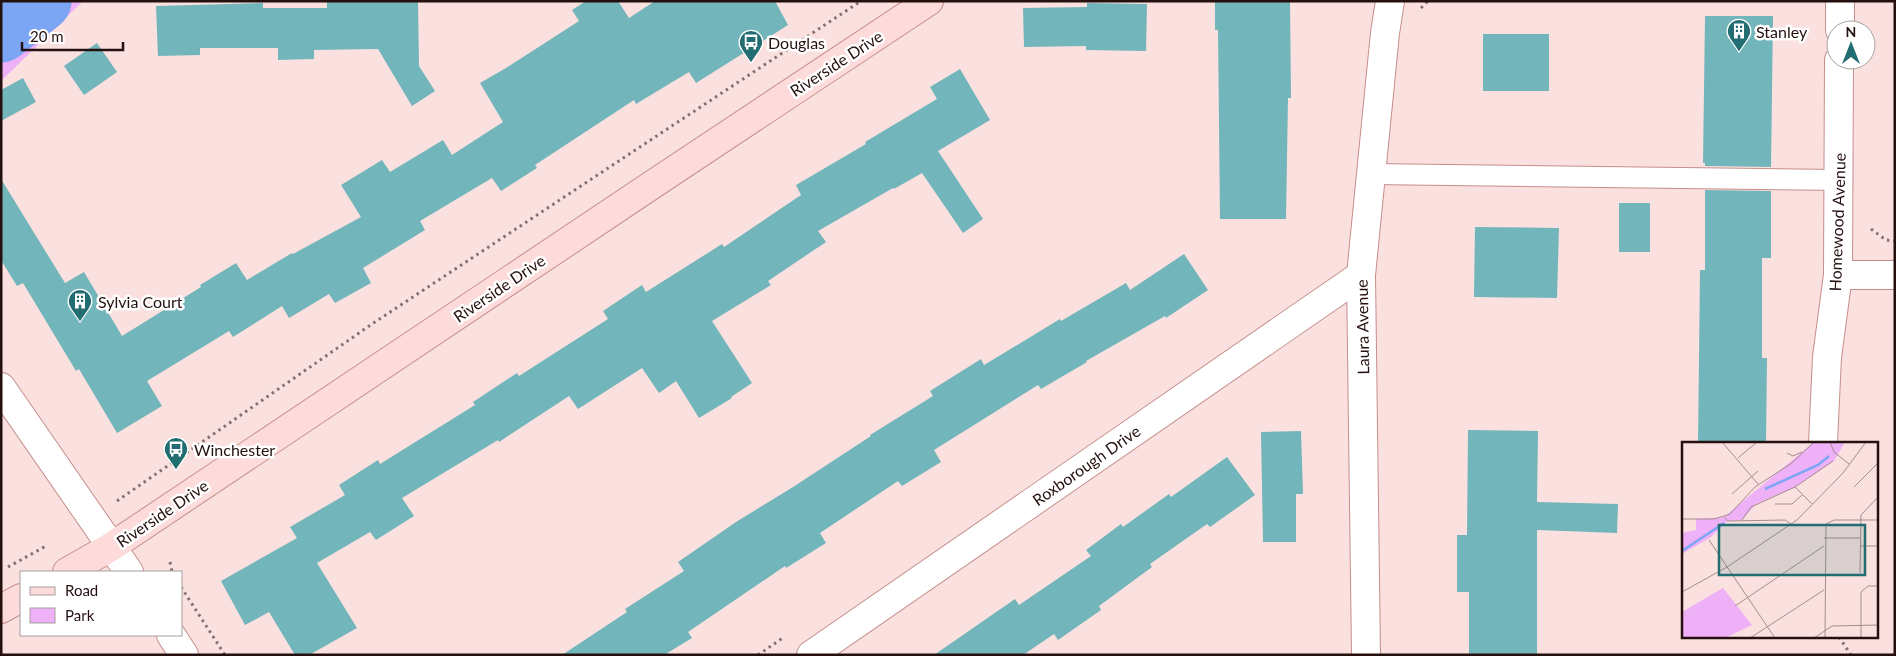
<svg xmlns="http://www.w3.org/2000/svg" width="1896" height="656" viewBox="0 0 1896 656" font-family="Lato,sans-serif">
<style>
.park{fill:#eeb0f6}
.lines{fill:none;stroke-linecap:round;stroke-linejoin:round}
.river{stroke:#7ca6f4;stroke-width:61}
.building{fill:#72b5ba}
.lane-casing{stroke:#c58e8b;stroke-width:22}
.street-casing{stroke:#c58e8b;stroke-width:30}
.secondary-casing{stroke:#c58e8b;stroke-width:30}
.path{stroke:#866f6e;stroke-width:3;stroke-dasharray:2.5 4;stroke-linecap:butt}
.lane{stroke:#fff;stroke-width:20}
.street{stroke:#fff;stroke-width:28}
.secondary{stroke:#fcdbda;stroke-width:28}
.labels{text-anchor:middle;dominant-baseline:central;stroke-width:5;stroke-linejoin:round;paint-order:stroke}
.poi-label{font-size:16px;fill:#251010;stroke:#fff;text-anchor:start}
.street-label{font-size:16px;fill:#251010;stroke:#fff}
.inset-river{fill:none;stroke:#7ca6f4;stroke-width:2.5}
.inset-road{fill:none;stroke:#a58d8c;stroke-width:1}
.view{fill:#216d72;fill-opacity:0.15;stroke:#216d72;stroke-width:2.5}
.inset-edge{fill:none;stroke:#251010;stroke-width:2.5}
</style>
<rect width="100%" height="100%" fill="#fae1df"/>
<polygon class="park" points="1,1 83,1 1,81"/>
<g class="lines">
<polyline class="river" points="1,32 41,1"/>
</g>
<g class="building">
<polygon points="327,1 418,1 419,66 435,91 412,106 378,49 314,50 314,59 278,60 278,48 200,48 200,55 158,56 156,6 263,3 263,8 327,8"/>
<polygon points="586,1 618,1 629,18 655,1 775,1 788,25 696,83 689,72 636,104 634,100 535,165 537,168 501,191 492,178 420,221 425,230 363,268 371,283 335,303 329,294 289,318 282,306 233,337 229,331 147,381 162,406 117,433 79,369 76,371 23,283 17,286 1,260 1,179 65,283 84,272 122,336 201,287 200,285 236,263 247,280 292,253 293,254 361,217 341,185 382,160 390,172 443,140 452,155 503,122 480,83 506,68 579,21 572,10"/>
<polygon points="1215,1 1290,1 1291,98 1288,98 1286,219 1220,219 1218,30 1215,30"/>
<polygon points="1087,3 1147,4 1146,51 1086,50 1086,46 1024,47 1023,8 1087,7"/>
<polygon points="1705,16 1773,16 1771,167 1705,166 1705,163 1703,163"/>
<rect x="1483" y="34" width="66" height="57"/>
<polygon points="97,43 117,72 84,95 64,66"/>
<polygon points="960,69 990,120 938,151 983,219 963,233 922,173 894,189 893,188 818,231 826,242 768,281 771,285 712,321 752,383 731,397 732,398 699,418 676,381 659,393 642,368 578,409 569,396 499,442 498,440 402,498 414,516 376,540 370,532 317,563 357,628 309,655 295,655 269,612 245,625 221,581 297,538 290,527 345,495 339,485 378,460 380,464 475,405 473,402 517,373 519,376 608,319 603,311 642,285 646,292 722,244 724,247 801,195 796,185 866,144 865,142 937,99 930,87"/>
<polygon points="23,78 36,102 1,121 1,90"/>
<polygon points="1705,190 1771,191 1771,258 1762,258 1762,358 1767,358 1766,444 1698,444 1700,270 1705,270"/>
<rect x="1619" y="203" width="31" height="49"/>
<polygon points="1475,227 1559,228 1557,298 1474,297"/>
<polygon points="1184,254 1208,290 1166,318 1165,316 1086,361 1087,362 1041,389 1038,385 934,450 941,462 902,486 898,481 820,533 826,543 786,568 785,566 688,632 692,638 664,655 562,655 627,612 625,609 684,571 678,562 736,522 793,487 871,436 870,435 933,396 930,391 981,359 984,365 1060,319 1061,321 1126,283 1130,290"/>
<polygon points="1468,430 1538,431 1537,502 1618,504 1617,533 1537,530 1537,655 1469,655 1469,592 1457,592 1457,535 1467,535"/>
<polygon points="1301,431 1303,494 1296,494 1296,542 1263,542 1261,432"/>
<polygon points="1227,457 1255,495 1210,527 1207,524 1150,564 1152,567 1099,606 1101,610 1058,640 1054,634 1023,655 934,655 1015,599 1019,605 1091,556 1086,550 1121,524 1123,527 1169,494 1171,497"/>
</g>
<g class="lines">
<g class="lane-casing">
<polyline id="lane" points="1371,174 1839,180"/>
</g>
<g class="street-casing">
<g id="street">
<polyline points="1840,30 1840,1"/>
<polyline points="1838,275 1895,275"/>
<polyline points="1,387 129,572"/>
<polyline points="1823,443 1827,357 1838,275 1839,60"/>
<polyline points="171,635 184,655"/>
<polyline points="811,655 1361,275"/>
<polyline points="1366,655 1361,275 1385,33 1390,1"/>
</g>
</g>
<g class="secondary-casing">
<g id="secondary">
<path d="M67,572L111,547C384,366 655,181 929,1"/>
<polyline points="1,609 21,598"/>
</g>
</g>
<g class="path">
<polyline points="1421,8 1428,1"/>
<polyline points="1871,39 1871,53"/>
<polyline points="1871,229 1886,240 1894,241"/>
<polyline points="117,501 372,324 861,1"/>
<polyline points="170,562 172,572"/>
<polyline points="8,567 46,546"/>
<polyline points="181,587 225,655"/>
<polyline points="1839,637 1851,655"/>
<polyline points="758,655 784,637"/>
</g>
<use href="#lane" class="lane"/>
<use href="#street" class="street"/>
<use href="#secondary" class="secondary"/>
</g>
<defs>
<g id="building-pin" transform="scale(1.25)"><path d="M0 17L-7.5 6A9.5 9.5 0 1 1 7.5 6Z" fill="#216d72" stroke="#fff"/><path d="M-4-6H4V6H1V3H-1V6H-4ZM-2.5-4.3h1.7v1.8h-1.7ZM.8-4.3h1.7v1.8H.8ZM-2.5-1h1.7V.8h-1.7ZM.8-1h1.7V.8H.8Z" fill="#fff"/></g>
<g id="bus-pin" transform="scale(1.25)"><path d="M0 17L-7.5 6A9.5 9.5 0 1 1 7.5 6Z" fill="#216d72" stroke="#fff"/><path d="M-5-6H5V4H4V6H2V4H-2V6H-4V4H-5ZM-3.5-4V0h7V-4ZM-3.5 1.2v1.5H-2V1.2ZM2 1.2v1.5H3.5V1.2Z" fill="#fff"/></g>
</defs>
<g fill-rule="evenodd">
<use href="#building-pin" x="1739" y="31"/>
<use href="#bus-pin" x="751" y="42"/>
<use href="#building-pin" x="80" y="301"/>
<use href="#bus-pin" x="176" y="449"/>
</g>
<g class="labels">
<g class="poi-label">
<text x="1756" y="31">Stanley</text>
<text x="768" y="42">Douglas</text>
<text x="98" y="301">Sylvia Court</text>
<text x="194" y="449">Winchester</text>
</g>
<g class="street-label">
<text transform="translate(836 63) rotate(-33)">Riverside Drive</text>
<text transform="translate(1837 222) rotate(-88)">Homewood Avenue</text>
<text transform="translate(499 288) rotate(-34)">Riverside Drive</text>
<text transform="translate(1362 327) rotate(-91)">Laura Avenue</text>
<text transform="translate(1086 465) rotate(-35)">Roxborough Drive</text>
<text transform="translate(162 513) rotate(-34)">Riverside Drive</text>
</g>
</g>
<g transform="translate(1682 442)">
<rect width="196" height="196" fill="#fae1df"/>
<path d="M41,146L70,183L43,196H0V170Z" fill="#eeb0f6"/>
<path d="M132,0H163L152,19L113,45L74,62L60,78L46,79L29,95L0,112V91L14,88V77L42,75Z" fill="#eeb0f6"/>
<path class="inset-river" d="M83,47L136,23L147,14M0,109L42,81"/>
<path class="inset-road" d="M40,0L76,42M148,0L152,10L167,22M105,11L111,14L120,10M56,16L75,0M113,45L130,62M172,45L197,20M50,52L76,29M93,62H110L120,53M42,75L46,79L103,78L109,82M0,77H32L48,72L73,45L110,21L132,0M60,78L69,65L113,45L151,19M142,96H178M27,98L93,196M178,104H197M178,131L179,73L197,54M0,150L45,125L115,78L161,31L184,0M53,164L142,104M68,196L142,148M132,196L150,184L197,183M143,196L144,82L152,78H197M179,196V150L186,144H197"/>
<path class="view" d="M37,83H183V133H37Z"/>
<rect width="196" height="196" class="inset-edge"/>
</g>
<rect width="1896" height="656" fill="none" stroke="#251010" stroke-width="5"/>
<rect x="20" y="571" width="162" height="65" fill="#ffffff" stroke="#a89f9f"/>
<rect x="30" y="587" width="25" height="8" fill="#fcdbda" stroke="#a89f9f"/>
<text x="65" y="596" font-size="15" fill="#251010">Road</text>
<rect x="30" y="608" width="25" height="15" fill="#eeb0f6" stroke="#a89f9f"/>
<text x="65" y="621" font-size="15" fill="#251010">Park</text>
<g transform="translate(1851 45)"><circle r="24" fill="#ffffff" stroke="#a89f9f"/>
<path d="M0-4L9 19L0 12L-9 19Z" fill="#216d72"/>
<text y="-8" font-size="14" font-weight="bold" text-anchor="middle" fill="#251010">N</text>
</g>
<path d="M22 42v8h101v-8" fill="none" stroke="#251010" stroke-width="2.5"/>
<text x="30" y="42" font-size="15" fill="#251010" stroke="#ffffff" stroke-width="4" paint-order="stroke">20 m</text>
</svg>
